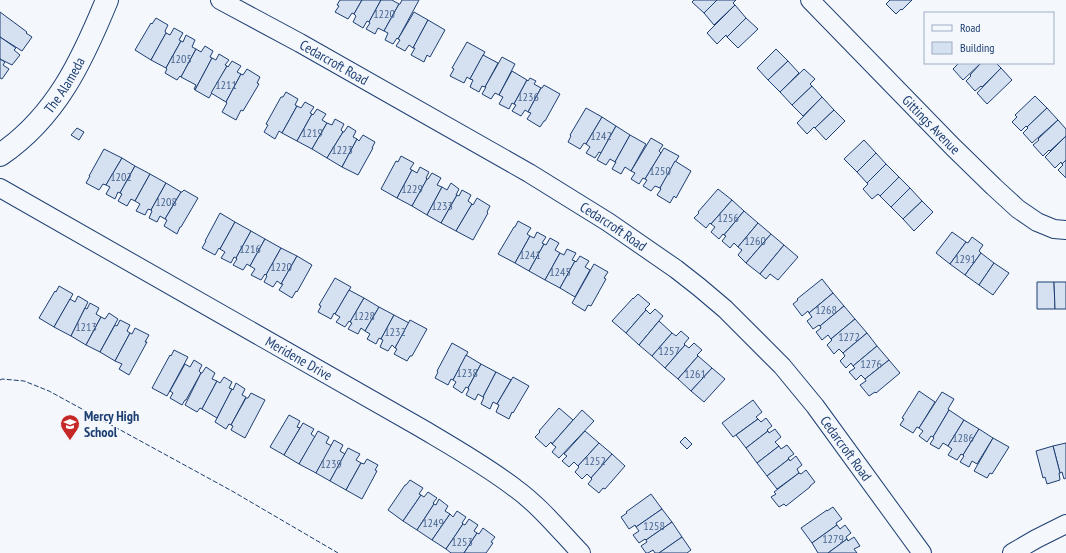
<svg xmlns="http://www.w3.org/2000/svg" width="1066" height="553" viewBox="0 0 1066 553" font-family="'PT Sans Narrow',sans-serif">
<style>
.building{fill:#d5e0f0;stroke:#1d3f73}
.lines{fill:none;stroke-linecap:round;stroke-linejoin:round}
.minor-casing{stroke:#1d3f73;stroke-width:20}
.tertiary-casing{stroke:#1d3f73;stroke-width:24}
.minor{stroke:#f4f7fb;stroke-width:18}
.tertiary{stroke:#f4f7fb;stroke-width:22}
.fence{stroke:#1d3f73;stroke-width:1;stroke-dasharray:5 2;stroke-linecap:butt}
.labels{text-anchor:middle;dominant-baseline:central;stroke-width:3;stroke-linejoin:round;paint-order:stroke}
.number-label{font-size:12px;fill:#4b6792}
.street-label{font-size:14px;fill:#1d3f73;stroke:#f4f7fb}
.poi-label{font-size:14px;font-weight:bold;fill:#1d3f73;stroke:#f4f7fb;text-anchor:start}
</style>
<rect width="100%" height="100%" fill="#f4f7fb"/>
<g class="building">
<polygon points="340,0 362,0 354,14 352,13 348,19 335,12 339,6 337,5"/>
<polygon points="362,0 381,0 369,22 367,21 363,28 353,22 356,16 354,14"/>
<polygon points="381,0 392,0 399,4 384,31 378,28 375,34 366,29 370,23 369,22"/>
<polygon points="402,0 419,0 398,39 397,38 393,44 385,40 388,33 384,31 399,4 400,4"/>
<polygon points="694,0 717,0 704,13 692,2"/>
<polygon points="717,0 736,0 733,3 735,5 714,25 704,13"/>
<polygon points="890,0 912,0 902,10 901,9 896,14 886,4"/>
<polygon points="735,5 746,18 727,37 726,35 717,44 707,33"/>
<polygon points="0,12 27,32 26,33 32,37 22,51 0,37"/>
<polygon points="414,12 428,20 413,48 409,45 405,51 396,46 400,40 398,39"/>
<polygon points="156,18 168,25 165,31 166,33 151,60 135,50 151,23 152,24"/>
<polygon points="746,18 758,29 738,48 727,37"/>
<polygon points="428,20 445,30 430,57 427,55 424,62 411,55 415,48 413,48"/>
<polygon points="174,28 183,33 179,40 181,41 166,68 151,60 166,33 170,35"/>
<polygon points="186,35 195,40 192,47 196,49 181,77 180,76 177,80 165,73 167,69 166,68 181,41 183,42"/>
<polygon points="0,37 16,48 14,50 20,55 12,65 0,59"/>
<polygon points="467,42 485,52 470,79 467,77 464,83 450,76 454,69 452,68"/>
<polygon points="205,46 213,51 210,57 212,58 195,90 194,89 196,85 181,77 196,49 201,52"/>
<polygon points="776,49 788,61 768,80 757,68"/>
<polygon points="219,54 229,60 225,65 227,66 209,98 195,90 212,58 216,60"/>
<polygon points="483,55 498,63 485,87 482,86 479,92 470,87 473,80 470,79"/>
<polygon points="502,57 515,64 499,95 495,93 491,99 482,94 486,87 485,87"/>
<polygon points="0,59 5,62 3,65 9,69 2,79 0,78"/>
<polygon points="232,61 241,66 237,72 241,74 226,102 211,93 227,66 228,67"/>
<polygon points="788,61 799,73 780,92 768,80"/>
<polygon points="959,63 981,63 963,80 953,69"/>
<polygon points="981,63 996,63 1001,68 982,87 981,86 975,91 966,81 971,76 970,75"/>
<polygon points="1001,68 1012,80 987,104 977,93"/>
<polygon points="247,69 260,77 257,83 259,84 243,111 241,110 236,120 222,112 227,103 226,102 241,74 243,75"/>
<polygon points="804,69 815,79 810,84 812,86 792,105 780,92"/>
<polygon points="512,71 527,80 514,104 512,103 509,109 499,104 503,97 499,95"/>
<polygon points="530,78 536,81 534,84 541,88 528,112 525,110 521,116 512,111 516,105 514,104 527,80 528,81"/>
<polygon points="544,85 560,94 545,121 544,121 540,127 527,119 531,113 528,112 541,88 542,88"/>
<polygon points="812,86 822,97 803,116 792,105"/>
<polygon points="286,92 298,99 295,105 297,106 282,133 279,131 275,139 264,132 268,125 266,124 281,97 283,97"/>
<polygon points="1035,96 1047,108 1027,127 1026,126 1021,131 1012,122 1017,117 1015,115"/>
<polygon points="822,97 834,110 815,128 814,127 807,134 797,123"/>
<polygon points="305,102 314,107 310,113 312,114 297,141 282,133 297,106 301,108"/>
<polygon points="586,108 602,117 586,144 584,143 580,149 568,142 571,136 570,135"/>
<polygon points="1047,108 1058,120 1032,143 1023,133 1028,128 1027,127"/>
<polygon points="317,109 326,114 322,120 327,123 312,149 297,141 312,114 313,115"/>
<polygon points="834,110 845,121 826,140 815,128"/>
<polygon points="602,117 616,126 601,153 599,152 595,158 586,153 590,147 586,144"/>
<polygon points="335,119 344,124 341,130 343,132 327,158 312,149 327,123 332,125"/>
<polygon points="1058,120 1066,129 1066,136 1050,151 1049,150 1043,156 1033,145 1039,140 1038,139"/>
<polygon points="348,126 356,131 353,137 357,139 342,167 327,158 343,132 344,132"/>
<polygon points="616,126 630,135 615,162 610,159 606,165 597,160"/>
<polygon points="77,128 84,132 79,140 71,135"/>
<polygon points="363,135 375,142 372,148 373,148 358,175 342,167 357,139 359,141"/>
<polygon points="630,135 646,144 631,171 625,167 621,174 612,169 616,162 615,162"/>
<polygon points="1066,136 1066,160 1062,164 1061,162 1055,168 1045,157"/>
<polygon points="651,138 663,145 659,151 661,153 645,179 643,178 639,184 631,179 635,173 631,171"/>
<polygon points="864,140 876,153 857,172 844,159"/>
<polygon points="664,148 679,156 660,188 655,186 651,191 643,186 647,180 645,179"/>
<polygon points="104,149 122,158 106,185 103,184 99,190 86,183 90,176 89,176"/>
<polygon points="876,153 886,164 867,183 857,172"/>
<polygon points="401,156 414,163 410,169 412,170 397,198 381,189 396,161 398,162"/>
<polygon points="122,158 135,166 120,193 118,192 115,199 106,194 110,187 106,185"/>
<polygon points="1066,160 1066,178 1058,170 1063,165 1062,164"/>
<polygon points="675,161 691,171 676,198 674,196 670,203 657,195 661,189 660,188"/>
<polygon points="886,164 899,177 880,196 878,194 872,199 863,189 868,184 867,183"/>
<polygon points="135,166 150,174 135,201 131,199 127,206 118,201 122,194 120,193"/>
<polygon points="420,167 429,172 426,178 427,179 412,206 397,198 412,170 417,173"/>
<polygon points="432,173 441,178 437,185 442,187 427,215 412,206 427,179 428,179"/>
<polygon points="150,174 166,183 151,210 148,209 145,215 136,211 140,204 135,201"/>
<polygon points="899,177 910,188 891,207 880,196"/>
<polygon points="166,183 181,192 165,219 160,216 157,222 149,218 152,211 151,210"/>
<polygon points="451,183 459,189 456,195 457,195 441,223 427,215 442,187 447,190"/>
<polygon points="910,188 922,201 903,219 891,207"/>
<polygon points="718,189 732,200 711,224 710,223 706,228 694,218 699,213 698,212"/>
<polygon points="184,190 198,198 181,227 180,227 177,234 164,226 167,220 165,219 181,192 182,192"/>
<polygon points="462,190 471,195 468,201 472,204 456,231 441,223 457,195 459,196"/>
<polygon points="477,198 490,206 487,212 488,213 473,240 456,231 472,204 473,205"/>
<polygon points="732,200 744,211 724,235 723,234 719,239 711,232 715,227 711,224"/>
<polygon points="922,201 933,212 914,231 903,219"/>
<polygon points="744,211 758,223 738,247 734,243 730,248 722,241 726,236 724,235"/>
<polygon points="220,213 235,222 220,249 219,248 215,255 202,248 206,241 205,241"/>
<polygon points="518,221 531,228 527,234 530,236 515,263 498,254 514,227 515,227"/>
<polygon points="235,222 251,231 236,258 234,257 231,263 221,258 225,252 220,249"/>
<polygon points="758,223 771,234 746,263 738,255 742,250 738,247"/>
<polygon points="251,231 265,239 250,266 247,264 243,270 233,265 237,259 236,258"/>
<polygon points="537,232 546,237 542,243 544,244 529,271 515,263 530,236 534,238"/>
<polygon points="952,232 966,242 950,264 936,253"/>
<polygon points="771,234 784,245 760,274 746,263"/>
<polygon points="972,237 983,245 979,251 981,253 965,275 950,264 966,242 968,243"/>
<polygon points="550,238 559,243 555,250 560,253 545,280 529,271 544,244 546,245"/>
<polygon points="265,239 281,248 266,275 265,274 261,280 251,275 255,269 250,266"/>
<polygon points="784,245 798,257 778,280 770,274 766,279 760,274"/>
<polygon points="281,248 297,256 281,284 277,281 273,287 264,282 267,276 266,275"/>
<polygon points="567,249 576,253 572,260 575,261 560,288 545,280 560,253 564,255"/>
<polygon points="981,253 994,263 979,285 965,275"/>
<polygon points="297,256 312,265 297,292 296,291 292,298 279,290 283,284 281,284"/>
<polygon points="580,256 589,261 585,267 590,270 575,297 560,288 575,261 576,262"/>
<polygon points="994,263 1009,273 993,295 979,285"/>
<polygon points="594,264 608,272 604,278 606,279 591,306 588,305 585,311 572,303"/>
<polygon points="335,278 351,287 335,314 334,313 331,319 318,312 321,306 319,305"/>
<polygon points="822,279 833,293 809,313 808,311 802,316 793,304 798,300 797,299"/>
<polygon points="1037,282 1054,282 1055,309 1037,309"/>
<polygon points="1054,282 1066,282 1066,309 1055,309"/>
<polygon points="59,286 73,294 54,327 39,318 55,291 56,292"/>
<polygon points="349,290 364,298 350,322 349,321 345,327 336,322 340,317 335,314"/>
<polygon points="833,293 844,306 820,326 819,325 813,329 807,321 812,317 809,313"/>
<polygon points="638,294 650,304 645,309 646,310 626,333 612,321 633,298 633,299"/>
<polygon points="78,296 88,302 71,336 54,327 70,299 75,302"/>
<polygon points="364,298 379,307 365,331 361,328 358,334 348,329 352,323 350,322"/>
<polygon points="90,303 99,308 96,314 101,317 86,345 71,336 85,308 87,309"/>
<polygon points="844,306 855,319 831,339 828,335 822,340 816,332 821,328 820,326"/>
<polygon points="379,307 394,315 381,339 379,338 376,344 367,339 370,334 365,331"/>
<polygon points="655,309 663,316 639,345 626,333 646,310 650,314"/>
<polygon points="109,313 118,319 100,352 86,345 101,317 105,319"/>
<polygon points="394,315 409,323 395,348 392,345 388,351 380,347 383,340 381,339"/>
<polygon points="855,319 867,333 843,353 839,349 834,354 827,345 832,340 831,339"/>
<polygon points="120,320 130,325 127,331 130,333 115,361 100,352 115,325 117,326"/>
<polygon points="410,320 427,329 412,356 410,356 407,361 394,354 397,349 395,348"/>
<polygon points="659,321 672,333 652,356 639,345"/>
<polygon points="135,328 149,335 145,342 147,342 129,375 119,369 122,364 115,361 130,333 132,334"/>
<polygon points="681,331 689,338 684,344 685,345 665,368 652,356 672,333 676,336"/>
<polygon points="867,333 877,346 853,366 851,363 846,368 840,361 845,356 843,353"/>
<polygon points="452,343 468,352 453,380 451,379 448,385 435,378 438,372 437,371"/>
<polygon points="694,343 702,350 697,355 698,356 678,379 665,368 685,345 689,348"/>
<polygon points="877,346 889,360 865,379 861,375 856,380 849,372 855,368 853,366"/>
<polygon points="174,350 188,357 167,396 152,388 170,355 171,356"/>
<polygon points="466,355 481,364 468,388 466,387 462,393 453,387 456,382 453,380"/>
<polygon points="698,356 712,368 691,391 678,379"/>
<polygon points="194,360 202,365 199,371 201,373 186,400 185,400 182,405 170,398 173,393 170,391 185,364 190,367"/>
<polygon points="889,360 900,373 876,393 875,392 869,396 860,385 866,381 865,379"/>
<polygon points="481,364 496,372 483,397 478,394 475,400 466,395 469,389 468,388"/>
<polygon points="206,367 215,373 212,379 217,381 202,409 200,408 197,412 185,405 201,373 202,373"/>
<polygon points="712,368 725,379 704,402 691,391"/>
<polygon points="496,372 511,380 497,404 493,402 490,409 481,404 484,397 483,397"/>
<polygon points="224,377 232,382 229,388 232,389 217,418 202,409 217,381 220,383"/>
<polygon points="513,377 529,386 513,413 512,412 509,419 496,412 499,405 497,404"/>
<polygon points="236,383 245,389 242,395 246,397 231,425 229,424 226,429 215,422 232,389 233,390"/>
<polygon points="919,391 935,402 919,428 917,427 913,433 900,425 904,419 902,418"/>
<polygon points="942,392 954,399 948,409 949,410 933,437 931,436 927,442 919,436 923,431 919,428"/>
<polygon points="251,393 265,400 245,438 231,430 233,426 231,425 246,398 248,398"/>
<polygon points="753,400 762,412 756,417 758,419 733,437 722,423"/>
<polygon points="559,408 573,420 552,444 551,442 546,447 535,437 540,432 539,431"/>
<polygon points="582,410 594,421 559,458 552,452 556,447 552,444"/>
<polygon points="949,410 964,420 948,446 943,443 939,449 930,444 934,438 933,437"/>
<polygon points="289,415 300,421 297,427 300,428 284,455 270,447"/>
<polygon points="766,418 772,426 767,430 768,431 746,448 736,435 758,419 761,422"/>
<polygon points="964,420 979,429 963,455 961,454 957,460 948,455 952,449 948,446"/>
<polygon points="303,423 314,429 311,434 315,437 299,464 284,455"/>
<polygon points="775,429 781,437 775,442 779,446 757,463 746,448 768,431 769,433"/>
<polygon points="979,429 993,438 977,464 972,461 969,467 960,462 964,456 963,455"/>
<polygon points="318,431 329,437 326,443 332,446 316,473 299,464"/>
<polygon points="585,431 599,443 578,466 574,462 569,467 562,461 567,456 564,454"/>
<polygon points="685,437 692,444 687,449 680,442"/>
<polygon points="993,438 1009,447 992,474 990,473 987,478 974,471"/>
<polygon points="334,440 343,445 340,451 345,454 330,481 316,473"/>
<polygon points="599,443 612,454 591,478 587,474 582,479 575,472 579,467 578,466"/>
<polygon points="1066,443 1066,478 1064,479 1062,472 1060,473 1053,446"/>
<polygon points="787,445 794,454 788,458 789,459 767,476 757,463 779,446 781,449"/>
<polygon points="1053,446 1060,473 1059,473 1060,480 1047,484 1045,477 1043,478 1036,451"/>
<polygon points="348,448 360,454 356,460 361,463 346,490 330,481"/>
<polygon points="612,454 625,466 605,489 603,488 599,493 588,484 592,479 591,478"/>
<polygon points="796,456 802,465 797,469 799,473 777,489 767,476 789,459 790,461"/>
<polygon points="367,459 378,465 375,470 377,471 362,499 346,490 361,463 364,464"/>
<polygon points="806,470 815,482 810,486 810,487 786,506 784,504 779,507 771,497 776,494 774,492 799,473 801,474"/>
<polygon points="410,480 423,488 419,494 421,495 403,521 388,510 405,485 406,485"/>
<polygon points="428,492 437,498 433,503 434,504 417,530 403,521 421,495 424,497"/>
<polygon points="651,494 662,509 636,527 635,525 629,529 621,517 627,513 626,512"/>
<polygon points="439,499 448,506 445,511 450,514 432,540 417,530 434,504 436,505"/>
<polygon points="833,507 842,519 836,523 837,525 812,543 801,528 827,510 827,511"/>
<polygon points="662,509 672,522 646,540 645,539 639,543 633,535 639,531 636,527"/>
<polygon points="457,511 466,517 462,523 463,524 446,549 432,540 450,514 453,517"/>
<polygon points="469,519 478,525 474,531 477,533 464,553 451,553 446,549 463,524 465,525"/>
<polygon points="672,522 682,537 659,553 655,553 653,550 648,553 646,553 641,546 647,542 646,540"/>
<polygon points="837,525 840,529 845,525 851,533 846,537 847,539 828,553 818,553 812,543"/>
<polygon points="483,528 495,537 491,542 493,543 486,553 464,553 477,533 479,534"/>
<polygon points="682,537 691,550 687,553 659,553"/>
<polygon points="854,537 860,546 854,549 857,553 828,553 847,539 848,541"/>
</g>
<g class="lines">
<g class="minor-casing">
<g id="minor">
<path id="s1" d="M220,0L300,43L529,173L608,222L676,269L699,287L725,309L782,366L815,406L922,553"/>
<path id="s2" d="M810,0L953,147L994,187L1018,209L1037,222L1054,229L1066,230"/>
<path id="s3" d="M0,188L421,428C453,447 485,465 515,488C540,506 560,531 581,553"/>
<polyline points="1012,553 1036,539 1066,524"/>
</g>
</g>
<g class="tertiary-casing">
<g id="tertiary">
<path id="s4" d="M0,155C56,117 82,61 107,0"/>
</g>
</g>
<use href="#minor" class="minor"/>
<use href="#tertiary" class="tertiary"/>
<polyline class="fence" points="0,380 2,379 24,381 49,391 232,491 338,553"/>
</g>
<defs>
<g id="school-pin" transform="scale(1)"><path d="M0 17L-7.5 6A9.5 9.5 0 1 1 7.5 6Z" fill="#c62828" stroke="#f4f7fb"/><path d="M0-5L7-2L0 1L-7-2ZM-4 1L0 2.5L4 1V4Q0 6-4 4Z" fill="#fff"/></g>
</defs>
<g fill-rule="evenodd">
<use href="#school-pin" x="70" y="424"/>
</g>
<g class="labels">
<g class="number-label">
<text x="384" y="13">1220</text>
<text x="181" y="58">1205</text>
<text x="226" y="84">1211</text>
<text x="528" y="96">1236</text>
<text x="312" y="132">1219</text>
<text x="601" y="135">1242</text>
<text x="342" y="149">1223</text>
<text x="660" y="170">1250</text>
<text x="121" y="176">1202</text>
<text x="412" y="188">1229</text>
<text x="166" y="201">1208</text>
<text x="442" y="205">1233</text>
<text x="728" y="217">1256</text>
<text x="755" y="240">1260</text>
<text x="250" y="248">1216</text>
<text x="530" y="254">1241</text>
<text x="965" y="258">1291</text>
<text x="281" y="266">1220</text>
<text x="560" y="271">1245</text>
<text x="826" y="309">1268</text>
<text x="364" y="315">1228</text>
<text x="86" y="326">1213</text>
<text x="395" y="331">1232</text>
<text x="849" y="336">1272</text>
<text x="669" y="350">1257</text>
<text x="871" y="363">1276</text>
<text x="467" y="372">1238</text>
<text x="695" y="373">1261</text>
<text x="963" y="437">1286</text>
<text x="595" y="460">1252</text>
<text x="331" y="463">1239</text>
<text x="433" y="522">1249</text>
<text x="654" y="525">1258</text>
<text x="833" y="538">1279</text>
<text x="462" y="541">1253</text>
</g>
<g class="street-label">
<text stroke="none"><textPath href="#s1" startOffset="130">Cedarcroft Road</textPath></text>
<text stroke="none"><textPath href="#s4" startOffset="96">The Alameda</textPath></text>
<text stroke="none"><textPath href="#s2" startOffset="174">Gittings Avenue</textPath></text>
<text stroke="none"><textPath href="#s1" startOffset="454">Cedarcroft Road</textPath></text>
<text stroke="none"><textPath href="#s3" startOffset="344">Meridene Drive</textPath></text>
<text stroke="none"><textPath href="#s1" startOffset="778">Cedarcroft Road</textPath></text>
</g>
<g class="poi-label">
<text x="84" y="416">Mercy High<tspan x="84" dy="16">School</tspan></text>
</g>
</g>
<rect x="924" y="12" width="130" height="52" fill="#f4f7fb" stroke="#9eadc5"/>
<rect x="932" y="25" width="20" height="6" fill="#f4f7fb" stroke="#9eadc5"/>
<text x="960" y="32" font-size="12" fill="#1d3f73">Road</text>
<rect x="932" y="42" width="20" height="12" fill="#d5e0f0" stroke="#9eadc5"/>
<text x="960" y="52" font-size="12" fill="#1d3f73">Building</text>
</svg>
